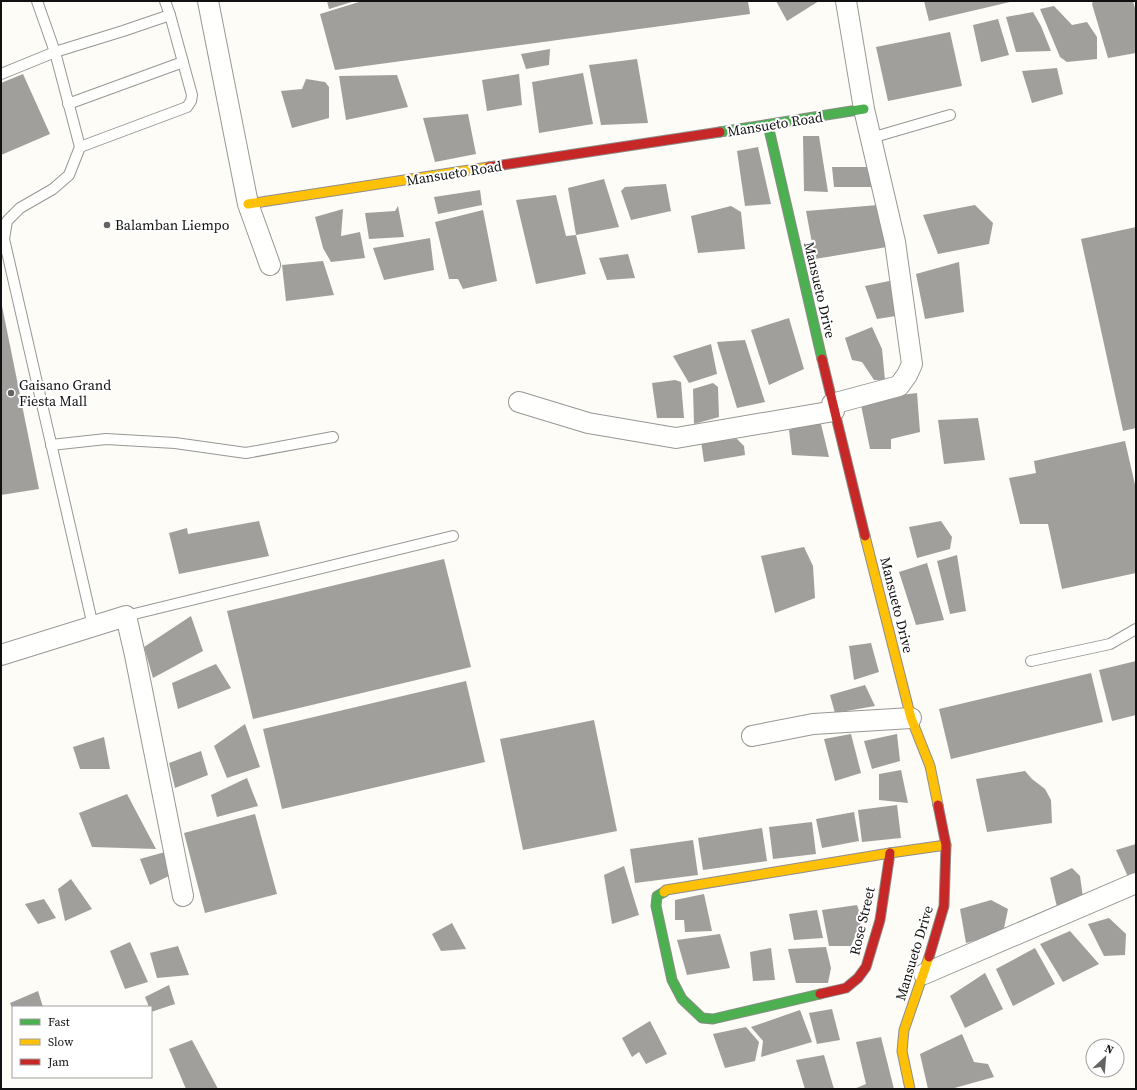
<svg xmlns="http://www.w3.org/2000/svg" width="1137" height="1090" viewBox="0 0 1137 1090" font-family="'Source Serif 4',serif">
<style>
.building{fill:#a19f9c}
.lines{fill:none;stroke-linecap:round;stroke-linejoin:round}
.lane-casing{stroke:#979795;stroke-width:12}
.street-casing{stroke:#979795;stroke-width:22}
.fast-casing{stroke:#8e8d8b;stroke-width:11}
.slow-casing{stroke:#8e8d8b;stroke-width:11}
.jam-casing{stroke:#8e8d8b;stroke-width:11}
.lane{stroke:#fffffe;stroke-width:10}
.street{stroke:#fffffe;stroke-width:20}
.fast{stroke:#4caf50;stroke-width:9}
.slow{stroke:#ffc107;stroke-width:9}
.jam{stroke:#c62828;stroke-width:9}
.poi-dot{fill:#646362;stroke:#fff;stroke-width:1.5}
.labels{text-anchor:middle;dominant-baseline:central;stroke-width:4;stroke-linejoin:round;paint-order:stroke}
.street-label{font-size:14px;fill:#111;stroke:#fff}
.poi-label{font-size:14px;fill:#111;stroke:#fff;text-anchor:start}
</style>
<rect width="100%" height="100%" fill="#fdfcf7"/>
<g class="building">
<polygon points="327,1 355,1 329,9"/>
<polygon points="362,1 748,1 750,14 335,70 320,14"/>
<polygon points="776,1 819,1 787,21"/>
<polygon points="924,1 1010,1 1010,2 929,21"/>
<polygon points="1093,1 1133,1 1136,12 1136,53 1108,58 1092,4"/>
<polygon points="1054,6 1072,25 1087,22 1097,37 1097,59 1067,62 1060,57 1040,9"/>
<polygon points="1033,12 1041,26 1051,51 1016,52 1006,17"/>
<polygon points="998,19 1009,55 981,62 973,25"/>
<polygon points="950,32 962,86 888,101 876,47"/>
<polygon points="550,49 549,65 526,69 521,54"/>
<polygon points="637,59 648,123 601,125 589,65"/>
<polygon points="1057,68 1063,94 1032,103 1022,71"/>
<polygon points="583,73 593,124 539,133 532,82"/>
<polygon points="23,74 50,134 1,155 1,83"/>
<polygon points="519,74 522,105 487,111 482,80"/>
<polygon points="397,75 408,107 346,120 339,76"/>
<polygon points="306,79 325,82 329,87 329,118 292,128 281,91 302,89"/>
<polygon points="468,114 476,154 435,162 423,118"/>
<polygon points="803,136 819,136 828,192 804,191"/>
<polygon points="758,147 771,204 745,206 737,151"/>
<polygon points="832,167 874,167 871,187 834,187"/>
<polygon points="604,179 619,227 576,235 568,188"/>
<polygon points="666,184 671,211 631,220 621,191 625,187"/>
<polygon points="480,190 482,205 438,214 434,197"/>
<polygon points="556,195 566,236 576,235 586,274 536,284 516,200"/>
<polygon points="878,205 887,247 815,259 806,211"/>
<polygon points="975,205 993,223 989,244 938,254 923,215"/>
<polygon points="398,206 404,237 369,239 365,213 395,211"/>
<polygon points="731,206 741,212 745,249 698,253 691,216"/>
<polygon points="343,209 341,236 360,232 365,258 331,262 323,248 315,217"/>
<polygon points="483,210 497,281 463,289 458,279 449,279 435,222"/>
<polygon points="1136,227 1136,428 1123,431 1081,239"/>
<polygon points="430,238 434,270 384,280 373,248"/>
<polygon points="628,254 635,278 607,280 599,258"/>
<polygon points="323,261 334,295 286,301 282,265"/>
<polygon points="959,262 964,312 925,319 916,274"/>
<polygon points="894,280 902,315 877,319 865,286"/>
<polygon points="1,301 39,489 1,495"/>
<polygon points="789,318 804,369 769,385 751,330"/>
<polygon points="872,327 882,349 885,380 874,380 862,362 852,360 845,338"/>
<polygon points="745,340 765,402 737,408 717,342"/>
<polygon points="711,344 717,374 689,383 673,356"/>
<polygon points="675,380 681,382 684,418 657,418 652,383"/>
<polygon points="713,383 718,387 719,417 694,424 693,389"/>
<polygon points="917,393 920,432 891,439 891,449 870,449 860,400"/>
<polygon points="978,418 985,460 944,464 938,420"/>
<polygon points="820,420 829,457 792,455 789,430"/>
<polygon points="737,439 744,446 745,455 704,462 701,441"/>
<polygon points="1125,441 1136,489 1136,573 1062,589 1048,524 1020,524 1009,478 1036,473 1034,461"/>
<polygon points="259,521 269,556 179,574 169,533 187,528 188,534"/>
<polygon points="941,521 952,537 950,549 917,558 909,527"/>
<polygon points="804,547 813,566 815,598 775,613 761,556"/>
<polygon points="957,555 966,611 950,614 937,561"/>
<polygon points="444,559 471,667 253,719 227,611"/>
<polygon points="927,563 944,620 916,625 899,572"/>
<polygon points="191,616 203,651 153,678 144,647"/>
<polygon points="871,643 879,672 854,680 849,646"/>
<polygon points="1136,661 1136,715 1112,721 1099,670"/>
<polygon points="216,664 231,688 178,709 172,683"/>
<polygon points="1091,673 1103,722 951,759 939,709"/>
<polygon points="466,681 485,762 282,809 263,729"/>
<polygon points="865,685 875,706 835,713 830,695"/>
<polygon points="594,720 617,831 523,850 500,739"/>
<polygon points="245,724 260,767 227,778 214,746"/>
<polygon points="851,734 861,773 835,781 824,739"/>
<polygon points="897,734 900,761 872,769 864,741"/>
<polygon points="104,737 110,769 80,769 73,747"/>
<polygon points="201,751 208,775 175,788 169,763"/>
<polygon points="901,770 908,803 879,800 879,774"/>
<polygon points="1025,771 1032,779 1045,789 1051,800 1052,823 987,832 976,779"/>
<polygon points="247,778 258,806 217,817 211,795"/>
<polygon points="127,794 156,849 92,847 79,813"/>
<polygon points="897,805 901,838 862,842 858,810"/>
<polygon points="854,812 859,841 822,848 816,819"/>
<polygon points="255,814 277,894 205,913 184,833"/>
<polygon points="812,822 816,854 773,859 769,827"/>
<polygon points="762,828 767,861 703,870 698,838"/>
<polygon points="693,840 698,875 635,883 630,849"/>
<polygon points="1136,844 1136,876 1129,879 1116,850"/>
<polygon points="165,852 171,875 150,885 140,859"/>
<polygon points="624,866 639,915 612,924 604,875"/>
<polygon points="1072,868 1080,876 1083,898 1058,911 1050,878"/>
<polygon points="71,879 92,909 65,921 58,889"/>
<polygon points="704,894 712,931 685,932 684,920 675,920 675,900"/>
<polygon points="44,899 56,918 38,924 25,904"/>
<polygon points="991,900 1008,909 1003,933 966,943 960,909"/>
<polygon points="857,905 862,920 851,946 829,946 822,910"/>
<polygon points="817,910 823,938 794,940 789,914"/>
<polygon points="1109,918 1126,934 1125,955 1104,956 1088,924"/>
<polygon points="452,923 466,949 441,951 432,934"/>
<polygon points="1070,931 1099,964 1063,982 1040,944"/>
<polygon points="720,934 730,968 687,975 677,940"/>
<polygon points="130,942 148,982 125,989 110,951"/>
<polygon points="178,946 189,975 157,978 150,953"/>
<polygon points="826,947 831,968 828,983 796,983 788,949"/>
<polygon points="771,948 775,980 753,981 750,952"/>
<polygon points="1035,948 1055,984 1013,1006 996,969"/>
<polygon points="985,973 1003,1009 965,1028 950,996"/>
<polygon points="169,985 175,1004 151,1012 151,1007 149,1007 145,997"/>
<polygon points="38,991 43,1007 13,1007 13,1010 10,1003"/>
<polygon points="832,1009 840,1040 817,1044 809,1013"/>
<polygon points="800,1010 812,1042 761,1057 763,1041 751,1027"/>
<polygon points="650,1021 667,1054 646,1064 639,1052 632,1057 622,1038"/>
<polygon points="746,1027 759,1042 755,1061 725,1068 713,1034"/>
<polygon points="962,1034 974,1062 988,1064 994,1077 951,1089 928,1089 920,1054"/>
<polygon points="881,1037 894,1089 854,1089 866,1084 856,1042"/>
<polygon points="192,1040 218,1089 186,1089 169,1049"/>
<polygon points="824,1055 834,1089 805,1089 796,1060"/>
</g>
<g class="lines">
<g class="lane-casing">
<g id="lane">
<polyline points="37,1 55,52 80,147 69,175 53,189 20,208 7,221 4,239 93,626"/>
<polyline points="165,1 170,15"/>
<polyline points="1,74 55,52 123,31 170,15 192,95 191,101 187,107 80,147"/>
<polyline points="68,104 183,62"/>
<polyline points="871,138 950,115"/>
<polyline points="51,445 106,439 175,443 246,453 333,437"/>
<polyline points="126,616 453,536"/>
<polyline points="1031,661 1110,644 1136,629"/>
</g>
</g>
<g class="street-casing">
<g id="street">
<polyline points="208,1 248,204 270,265"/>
<polyline points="519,402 588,423 676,438 834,411"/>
<polyline points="832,404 899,386 907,375 912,364 895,242 864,109 846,1"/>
<polyline points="1,655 126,616 135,655 183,896"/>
<polyline points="752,736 813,724 911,718"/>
<polyline points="924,974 1136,883"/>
</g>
</g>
<g class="fast-casing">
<g id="fast">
<polyline points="768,125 822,359"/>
<polyline points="720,132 864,109"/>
<polyline points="664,892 657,896 656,906 672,980 682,999 702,1018 713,1019 820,994"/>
</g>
</g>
<g class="slow-casing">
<g id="slow">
<polyline points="248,204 489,167"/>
<polyline points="865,536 911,718 930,766 938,805"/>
<polyline points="664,892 666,890 890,853 946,845"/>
<polyline points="910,1089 902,1051 904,1030 929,957"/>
</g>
</g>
<g class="jam-casing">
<g id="jam">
<polyline points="489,167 720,132"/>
<polyline points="822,359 865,536"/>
<polyline points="929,957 944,906 946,845 938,805"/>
<polyline points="820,994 846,988 858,978 866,967 880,920 890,853"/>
</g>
</g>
<use href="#lane" class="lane"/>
<use href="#street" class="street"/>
<use href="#fast" class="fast"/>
<use href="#slow" class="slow"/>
<use href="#jam" class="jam"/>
</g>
<g class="poi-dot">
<circle cx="107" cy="225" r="4"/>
<circle cx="11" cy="393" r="4"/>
</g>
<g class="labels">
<g class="street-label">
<text transform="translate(775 124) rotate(-9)">Mansueto Road</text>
<text transform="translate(454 173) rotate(-9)">Mansueto Road</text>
<text transform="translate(820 290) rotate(77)">Mansueto Drive</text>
<text transform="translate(897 605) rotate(76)">Mansueto Drive</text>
<text transform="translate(862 921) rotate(-77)">Rose Street</text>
<text transform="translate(914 953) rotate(-73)">Mansueto Drive</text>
</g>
<g class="poi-label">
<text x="115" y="225">Balamban Liempo</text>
<text x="19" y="385">Gaisano Grand<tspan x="19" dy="16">Fiesta Mall</tspan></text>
</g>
</g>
<rect width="1137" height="1090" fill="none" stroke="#111111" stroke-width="4"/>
<rect x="12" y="1006" width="140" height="72" fill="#ffffff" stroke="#a0a0a0"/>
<rect x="20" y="1019" width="20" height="6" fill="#4caf50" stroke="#a0a0a0"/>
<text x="48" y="1026" font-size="12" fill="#111111">Fast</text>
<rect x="20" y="1039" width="20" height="6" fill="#ffc107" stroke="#a0a0a0"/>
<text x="48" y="1046" font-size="12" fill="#111111">Slow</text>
<rect x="20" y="1059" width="20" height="6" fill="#c62828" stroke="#a0a0a0"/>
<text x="48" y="1066" font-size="12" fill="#111111">Jam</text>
<g transform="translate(1105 1058) rotate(26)"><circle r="19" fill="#ffffff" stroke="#a0a0a0"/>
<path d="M0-3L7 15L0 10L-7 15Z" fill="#646362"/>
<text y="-6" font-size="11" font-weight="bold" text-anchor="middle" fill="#111111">N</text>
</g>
</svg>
